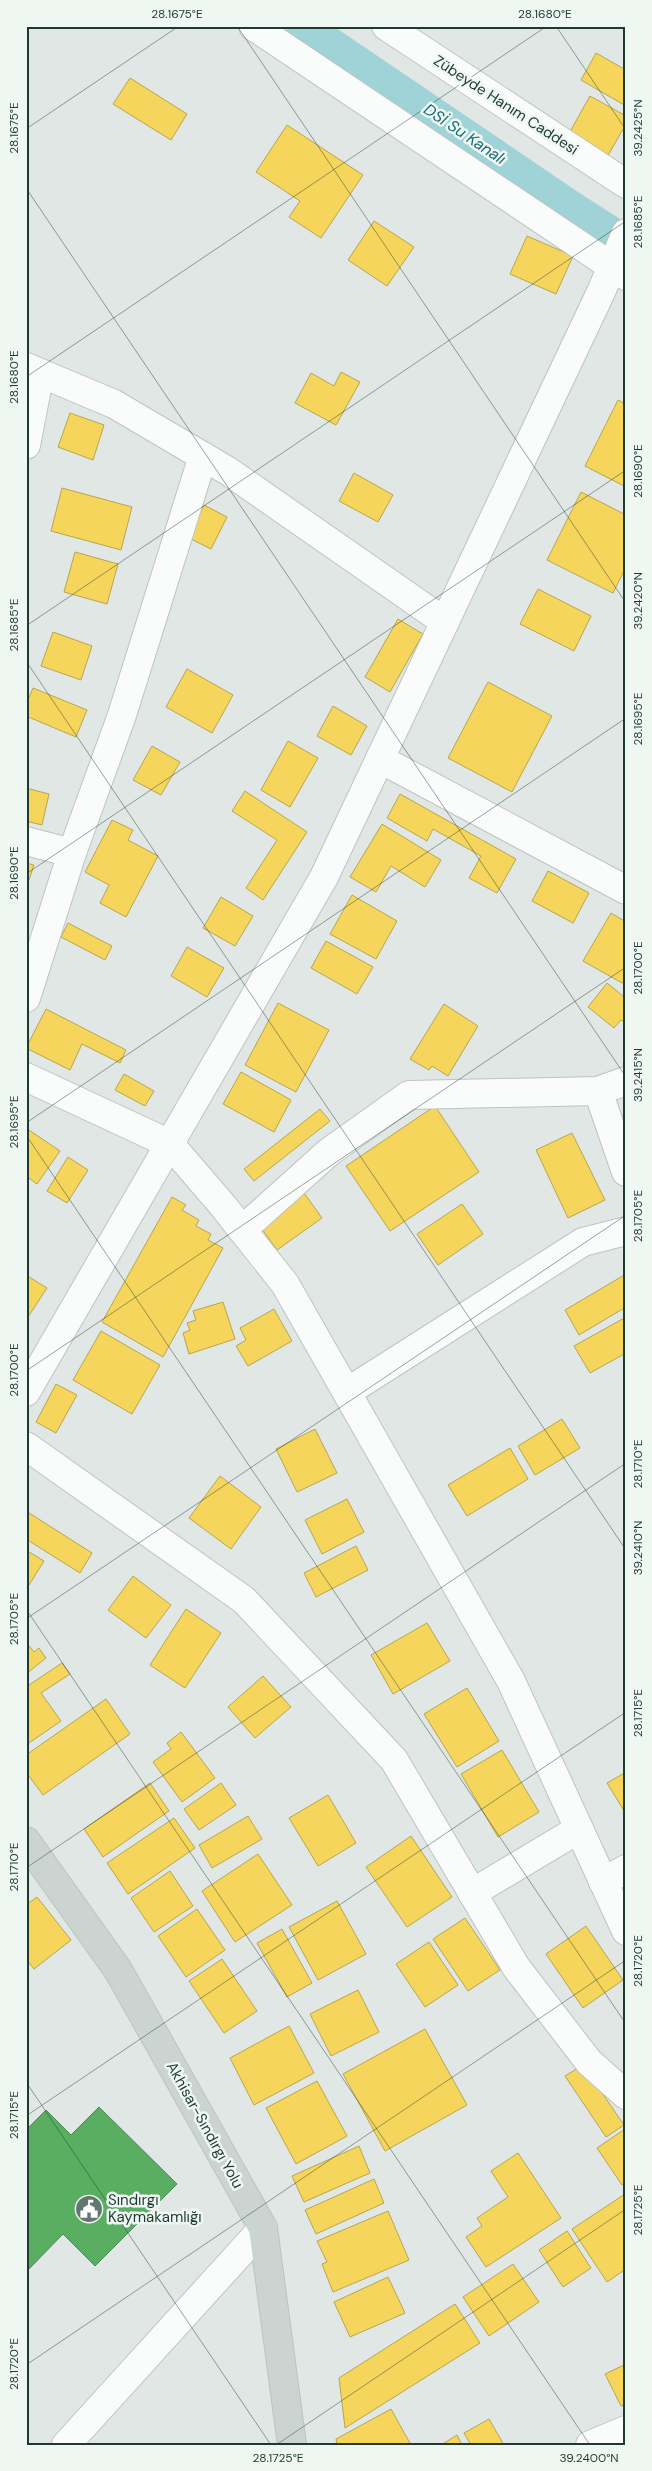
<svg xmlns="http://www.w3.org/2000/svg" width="652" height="2471" viewBox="0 0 652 2471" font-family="'DM Sans',sans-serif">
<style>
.homes{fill:#f6d55c;stroke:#b6a64f}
.public{fill:#5aae61;stroke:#488b53}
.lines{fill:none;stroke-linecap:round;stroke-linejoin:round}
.canal{stroke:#a0d3d7;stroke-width:34}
.minor-casing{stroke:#bec4c1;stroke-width:30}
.major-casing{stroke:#bbc4c1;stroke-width:30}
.minor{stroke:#fafbfb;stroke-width:28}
.major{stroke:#ccd4d1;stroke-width:28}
.ticks{fill:none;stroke:#1f3a31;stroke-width:1;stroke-opacity:0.45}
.labels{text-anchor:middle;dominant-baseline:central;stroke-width:5;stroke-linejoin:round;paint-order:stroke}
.street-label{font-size:15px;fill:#1f3a31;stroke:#eff7f2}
.poi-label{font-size:15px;fill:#1f3a31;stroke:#eff7f2;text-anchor:start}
.water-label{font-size:16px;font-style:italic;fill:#196d77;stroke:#eff7f2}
.neatline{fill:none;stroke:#1f3a31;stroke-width:2}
.ticks-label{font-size:12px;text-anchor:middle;fill:#1f3a31}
</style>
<rect width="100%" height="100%" fill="#e1e7e4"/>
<g class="homes">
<polygon points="596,53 626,70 626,106 581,80"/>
<polygon points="130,78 187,114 171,140 113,104"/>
<polygon points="590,96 626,116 626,124 606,159 567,137"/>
<polygon points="287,125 363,175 321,238 289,217 300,201 256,172"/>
<polygon points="374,221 414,247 387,286 348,260"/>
<polygon points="527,236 573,256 556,294 510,274"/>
<polygon points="341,372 360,382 336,425 295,403 311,373 334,386"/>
<polygon points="618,400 626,404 626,487 585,466"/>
<polygon points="70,413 104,425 93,460 58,447"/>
<polygon points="354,473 393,495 378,522 339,501"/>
<polygon points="62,488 132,507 121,550 51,531"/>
<polygon points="581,492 626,515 626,567 613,593 547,560"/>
<polygon points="204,505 227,517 211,549 187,537"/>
<polygon points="75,552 118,564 107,604 64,592"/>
<polygon points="538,589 591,616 574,651 520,624"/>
<polygon points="398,619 423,634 390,692 365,677"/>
<polygon points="53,632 92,646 81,680 41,666"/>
<polygon points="187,669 233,695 212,733 166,707"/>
<polygon points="488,682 552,716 512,792 448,758"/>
<polygon points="33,688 87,710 76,737 26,716 26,704"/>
<polygon points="333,706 367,726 351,755 317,736"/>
<polygon points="288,741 318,758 290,807 261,790"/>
<polygon points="152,746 180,762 161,795 133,780"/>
<polygon points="26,788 49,794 42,825 26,821"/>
<polygon points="245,791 307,832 263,900 246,888 277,840 232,811"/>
<polygon points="400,794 516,859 497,893 469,878 481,856 433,829 427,841 387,818"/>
<polygon points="112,820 133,830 128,840 158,856 126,917 100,903 109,885 85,872"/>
<polygon points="382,824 441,860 425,887 391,866 376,892 350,877"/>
<polygon points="26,863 34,865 26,889"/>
<polygon points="548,871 589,893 573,923 532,901"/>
<polygon points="352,895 397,921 376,959 330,934"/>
<polygon points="221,897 253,916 235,946 203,928"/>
<polygon points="611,913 626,922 626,977 622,983 583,961"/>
<polygon points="68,923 112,946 105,960 61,937"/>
<polygon points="326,941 373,967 357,994 311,968"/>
<polygon points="187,947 224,968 207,997 171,976"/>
<polygon points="607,983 623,996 626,993 626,1023 621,1020 614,1028 588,1007"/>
<polygon points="278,1003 329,1030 296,1092 245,1065"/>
<polygon points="444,1004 478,1026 448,1076 432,1066 429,1070 410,1059"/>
<polygon points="46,1009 126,1050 120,1063 82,1044 70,1070 26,1048"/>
<polygon points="241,1072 291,1100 274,1132 223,1104"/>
<polygon points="124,1074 154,1091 145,1106 115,1090"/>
<polygon points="435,1106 479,1172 390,1231 346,1166"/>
<polygon points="320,1109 330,1121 254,1181 244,1169"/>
<polygon points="26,1128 60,1151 37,1184 26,1176"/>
<polygon points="572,1133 605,1200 568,1218 536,1150"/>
<polygon points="68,1157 88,1170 67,1203 47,1191"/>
<polygon points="302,1190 322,1218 277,1250 257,1222"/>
<polygon points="172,1197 186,1205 182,1210 199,1220 196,1226 211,1234 208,1240 223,1248 163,1357 102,1322"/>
<polygon points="462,1204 483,1234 438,1265 417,1234"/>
<polygon points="626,1274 626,1307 579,1335 565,1310"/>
<polygon points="26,1275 47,1288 26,1320"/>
<polygon points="223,1302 235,1339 189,1354 183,1333 190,1330 187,1323 196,1320 193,1311"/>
<polygon points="274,1309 292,1341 248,1366 236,1346 246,1340 240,1328"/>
<polygon points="626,1317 626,1353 590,1373 574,1346"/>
<polygon points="101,1331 160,1365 132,1414 73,1380"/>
<polygon points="56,1384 77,1395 56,1433 36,1422"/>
<polygon points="562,1419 580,1448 535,1475 518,1446"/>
<polygon points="315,1429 337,1473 297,1492 276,1449"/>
<polygon points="510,1448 528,1479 467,1516 448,1485"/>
<polygon points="220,1476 261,1507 231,1549 189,1518"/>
<polygon points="347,1499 364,1532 322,1554 305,1520"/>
<polygon points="26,1511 92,1553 80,1573 26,1539"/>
<polygon points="356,1546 368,1570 316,1597 304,1573"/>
<polygon points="26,1550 44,1561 29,1585 26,1584"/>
<polygon points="133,1576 171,1605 146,1638 108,1610"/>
<polygon points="186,1609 221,1633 185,1688 150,1665"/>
<polygon points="427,1623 450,1661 393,1694 371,1655"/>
<polygon points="26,1642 34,1652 39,1648 46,1658 26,1674"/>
<polygon points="62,1663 70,1674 41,1693 61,1721 26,1745 26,1687"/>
<polygon points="263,1676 291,1707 255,1738 228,1707"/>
<polygon points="467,1688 499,1741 457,1767 424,1714"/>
<polygon points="106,1699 130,1734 43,1795 26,1772 26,1755"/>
<polygon points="181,1732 215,1778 182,1802 153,1762 171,1749 167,1743"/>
<polygon points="502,1750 539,1812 498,1837 461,1774"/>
<polygon points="626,1772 626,1814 607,1783"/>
<polygon points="150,1783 169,1811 103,1857 84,1829"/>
<polygon points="221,1783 236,1805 199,1830 184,1809"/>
<polygon points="328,1795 356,1843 318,1866 289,1818"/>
<polygon points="248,1816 262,1839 212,1868 199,1845"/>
<polygon points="174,1818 195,1848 128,1894 107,1863"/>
<polygon points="411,1836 452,1897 407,1927 366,1867"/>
<polygon points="258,1854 292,1905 235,1942 202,1891"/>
<polygon points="170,1871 193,1906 154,1932 131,1898"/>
<polygon points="37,1897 71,1940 34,1969 26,1959 26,1905"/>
<polygon points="337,1901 366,1954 318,1980 289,1927"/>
<polygon points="197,1909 225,1950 186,1977 158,1936"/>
<polygon points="465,1918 500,1970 468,1991 433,1939"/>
<polygon points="586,1926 623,1980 583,2008 546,1954"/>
<polygon points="282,1929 312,1983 287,1997 257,1943"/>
<polygon points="429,1942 458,1985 425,2007 396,1964"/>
<polygon points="222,1959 257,2011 224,2033 189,1981"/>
<polygon points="358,1990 379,2032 331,2056 310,2014"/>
<polygon points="289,2026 314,2073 254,2105 230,2058"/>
<polygon points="425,2029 467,2105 385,2151 343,2074"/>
<polygon points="583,2065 624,2125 606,2137 565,2076"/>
<polygon points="317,2081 347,2136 296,2164 266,2108"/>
<polygon points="625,2129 626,2182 622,2185 597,2148"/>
<polygon points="359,2146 370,2173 304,2202 292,2176"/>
<polygon points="518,2153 561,2218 486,2267 466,2237 482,2226 477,2218 508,2197 491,2171"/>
<polygon points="374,2179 384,2203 316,2234 305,2210"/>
<polygon points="625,2194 626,2269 607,2282 572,2229"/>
<polygon points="388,2211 409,2260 333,2292 322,2264 327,2262 317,2241"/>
<polygon points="567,2231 591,2268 563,2287 539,2250"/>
<polygon points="513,2264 539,2302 489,2336 463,2297"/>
<polygon points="388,2277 405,2313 350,2337 334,2302"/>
<polygon points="455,2304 480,2343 345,2428 339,2378"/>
<polygon points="626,2364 626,2404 621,2406 605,2374"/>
<polygon points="391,2409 411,2445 337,2445 336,2439"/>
<polygon points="489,2419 504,2445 471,2445 464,2433"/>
<polygon points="457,2435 462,2445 441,2445"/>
</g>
<polygon class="public" points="99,2107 177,2184 95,2266 63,2234 26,2272 26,2130 46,2110 71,2135"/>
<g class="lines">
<polyline class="canal" points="303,26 573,209 626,243"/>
<g class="minor-casing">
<g id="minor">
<polyline points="253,26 626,276"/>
<polyline points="386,26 626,184"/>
<polyline points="26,367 114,404 228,471 445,622"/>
<polyline points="26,445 40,373"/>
<polyline points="380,759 626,890"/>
<polyline points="26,841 72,853"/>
<polyline points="26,998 72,853 122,715 203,456"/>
<polyline points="26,1077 170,1144 224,1207 285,1284 511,1681 626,1931"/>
<polyline points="598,1091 626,1172"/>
<polyline points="242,1230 329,1152 409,1095 598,1091 626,1081"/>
<polyline points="26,1392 324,877 601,292 626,233"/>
<polyline points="347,1392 583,1242 626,1231"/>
<polyline points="26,1446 244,1600 394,1760 516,1967 589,2062 626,2095"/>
<polyline points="603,1882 626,1869"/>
<polyline points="472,1893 579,1829"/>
<polyline points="66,2445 263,2228"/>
<polyline points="590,2445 626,2430"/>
</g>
</g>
<g class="major-casing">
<polyline id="major" points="26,1841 118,1970 263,2228 292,2445"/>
</g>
<use href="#minor" class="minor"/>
<use href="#major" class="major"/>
</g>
<path class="ticks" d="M237,26L626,603M556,26L626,130M26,129L179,26M26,188L626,1077M26,377L547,26M26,626L626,221M26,661L626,1550M26,874L626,470M26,1123L626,718M26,1135L626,2024M26,1371L626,967M26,1609L590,2445M26,1619L626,1215M26,1868L626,1463M26,2082L271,2445M26,2116L626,1712M26,2365L626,1960M276,2445L626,2209"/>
<defs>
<g id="civic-disc" transform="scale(1.4375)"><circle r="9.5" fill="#637770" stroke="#eff7f2"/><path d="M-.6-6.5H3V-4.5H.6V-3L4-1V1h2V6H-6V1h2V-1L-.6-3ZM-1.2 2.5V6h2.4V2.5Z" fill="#fff"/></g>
</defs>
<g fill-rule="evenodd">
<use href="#civic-disc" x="89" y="2209"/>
</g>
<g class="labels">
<g class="street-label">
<text transform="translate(506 105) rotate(33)">Zübeyde Hanım Caddesi</text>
<text transform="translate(205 2125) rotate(61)">Akhisar-Sındırgı Yolu</text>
</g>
<g class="poi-label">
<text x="108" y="2200">Sındırgı<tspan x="108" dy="17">Kaymakamlığı</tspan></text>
</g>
<g class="water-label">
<text transform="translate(465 134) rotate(34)">DSİ Su Kanalı</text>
</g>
</g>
<rect width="652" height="2471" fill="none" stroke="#eff7f2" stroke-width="55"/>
<rect x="28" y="28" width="596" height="2416" class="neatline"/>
<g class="ticks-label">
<text x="177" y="18">28.1675°E</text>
<text x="545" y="18">28.1680°E</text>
<text transform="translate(638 128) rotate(-90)" y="4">39.2425°N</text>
<text transform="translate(14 128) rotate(-90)" y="4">28.1675°E</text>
<text transform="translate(638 222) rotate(-90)" y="4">28.1685°E</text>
<text transform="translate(14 377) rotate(-90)" y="4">28.1680°E</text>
<text transform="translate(638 471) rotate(-90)" y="4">28.1690°E</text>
<text transform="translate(638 601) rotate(-90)" y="4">39.2420°N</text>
<text transform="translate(14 625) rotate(-90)" y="4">28.1685°E</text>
<text transform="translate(638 719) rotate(-90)" y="4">28.1695°E</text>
<text transform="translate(14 873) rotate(-90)" y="4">28.1690°E</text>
<text transform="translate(638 968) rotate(-90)" y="4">28.1700°E</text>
<text transform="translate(638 1075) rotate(-90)" y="4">39.2415°N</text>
<text transform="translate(14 1122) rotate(-90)" y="4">28.1695°E</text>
<text transform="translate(638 1216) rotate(-90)" y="4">28.1705°E</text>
<text transform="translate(14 1370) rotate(-90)" y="4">28.1700°E</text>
<text transform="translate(638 1464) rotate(-90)" y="4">28.1710°E</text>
<text transform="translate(638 1548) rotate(-90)" y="4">39.2410°N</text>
<text transform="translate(14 1619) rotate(-90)" y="4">28.1705°E</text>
<text transform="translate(638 1713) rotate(-90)" y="4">28.1715°E</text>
<text transform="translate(14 1867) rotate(-90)" y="4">28.1710°E</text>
<text transform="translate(638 1961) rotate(-90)" y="4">28.1720°E</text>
<text transform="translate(14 2115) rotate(-90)" y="4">28.1715°E</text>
<text transform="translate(638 2210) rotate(-90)" y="4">28.1725°E</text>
<text transform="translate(14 2364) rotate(-90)" y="4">28.1720°E</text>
<text x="278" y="2462">28.1725°E</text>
<text x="589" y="2462">39.2400°N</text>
</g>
</svg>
